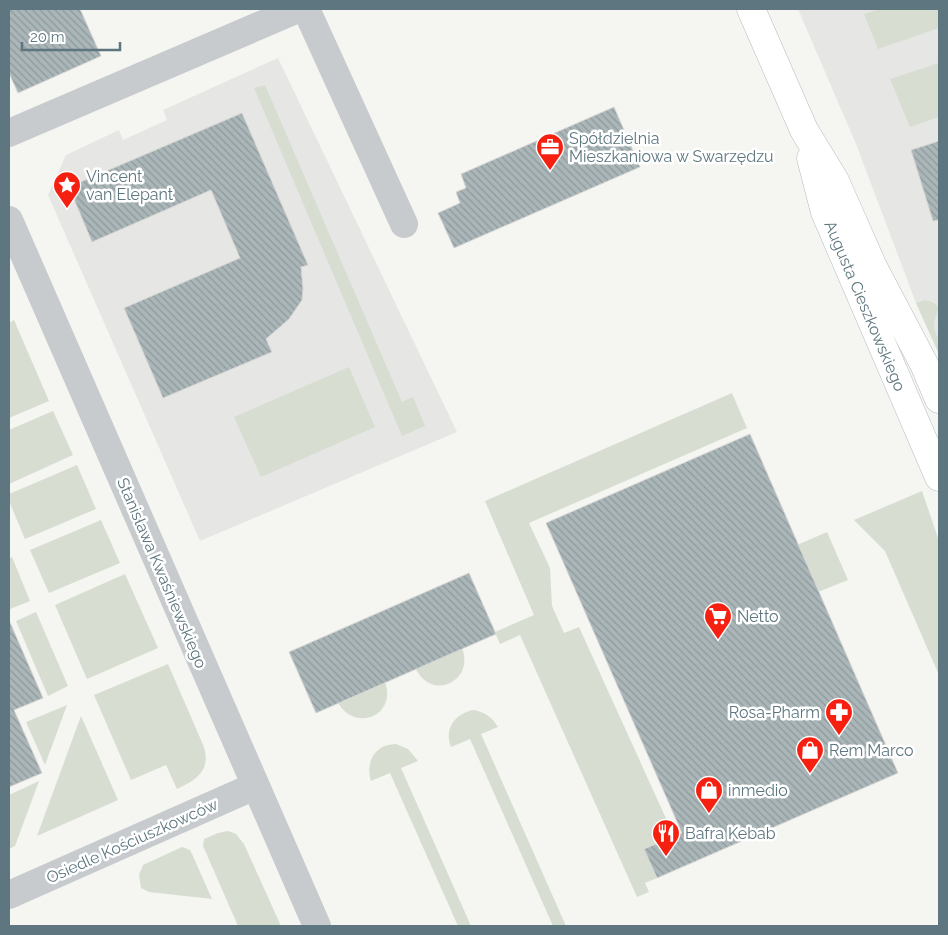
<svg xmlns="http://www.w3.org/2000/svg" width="948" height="935" viewBox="0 0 948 935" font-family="Raleway,sans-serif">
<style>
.built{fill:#e6e6e4}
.green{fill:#d7ded1}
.building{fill:url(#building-back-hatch);stroke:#d6d6d4}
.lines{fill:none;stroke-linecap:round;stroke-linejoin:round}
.secondary-casing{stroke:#b6bdc0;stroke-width:29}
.street{stroke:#c7cbcd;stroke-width:28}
.secondary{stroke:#fff;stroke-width:28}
.labels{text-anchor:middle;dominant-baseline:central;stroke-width:5;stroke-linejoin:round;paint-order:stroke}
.poi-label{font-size:16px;fill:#5d767f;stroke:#fff;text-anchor:start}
.street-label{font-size:16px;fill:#5d767f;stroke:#fff}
</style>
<defs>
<pattern id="building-back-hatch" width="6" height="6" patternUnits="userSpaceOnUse" patternTransform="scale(1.25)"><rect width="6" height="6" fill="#abb6b9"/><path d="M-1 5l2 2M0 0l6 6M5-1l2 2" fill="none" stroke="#8e999c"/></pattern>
</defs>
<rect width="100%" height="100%" fill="#f5f5f1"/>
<g class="built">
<polygon points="798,9 939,9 939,354 916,303 856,144"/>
<polygon points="278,58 457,432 200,541 48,195 66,155 119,130 123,140 167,120 163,110"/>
</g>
<g class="green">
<polygon points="880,9 939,9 939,28 878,49 864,14"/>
<polygon points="939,63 939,117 910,127 890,79"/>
<polygon points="265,85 402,402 413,397 425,426 402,436 254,88"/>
<path d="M925,300C948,305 933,314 934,326C934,332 938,336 939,341C940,345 939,350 939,354L916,303Z"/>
<polygon points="14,320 49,401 9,418 9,323"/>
<polygon points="349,367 375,427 261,477 234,417"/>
<polygon points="732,393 747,428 529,523 550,568 552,606 564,633 579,627 674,836 644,849 657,878 645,883 649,892 637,897 520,635 500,644 495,632 534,615 485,501"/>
<polygon points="53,411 73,455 9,484 9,430"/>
<polygon points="77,465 96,509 25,539 9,501 9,494"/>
<polygon points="922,491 939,541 939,675 885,551 854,520"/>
<polygon points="101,520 120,563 49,593 30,550"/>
<polygon points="827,532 848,580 818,592 797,545"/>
<polygon points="12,557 30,601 10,609 9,605 9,559"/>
<polygon points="125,574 158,648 87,679 55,605"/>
<polygon points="36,612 68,686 48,696 16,621"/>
<path d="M462,648C475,682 431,701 416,669Z"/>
<path d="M168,664L204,747C211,771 196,780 177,789L166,765L131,780L94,695Z"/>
<path d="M385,682C397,715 356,733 338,703Z"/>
<polygon points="67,705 45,765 26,722"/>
<path d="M472,710C484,711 492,717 498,727L481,734L566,926H553L470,739L451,747C444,729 454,715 472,710Z"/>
<polygon points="81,716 118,800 37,836"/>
<path d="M396,744L408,749L418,761L401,768L471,926H458L390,773L371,781C365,762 375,744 396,744Z"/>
<polygon points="39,781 15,846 9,849 9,795"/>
<polygon points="228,831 236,834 244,844 281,926 238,926 203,846 204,839 218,833"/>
<polygon points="182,847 190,850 192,854 212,899 149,892 141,888 139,875 143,865"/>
</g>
<g class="building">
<polygon points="9,9 80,9 101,56 18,93 9,73"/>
<polygon points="614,107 640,167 454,248 438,213 460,203 456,192 466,188 461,174"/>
<polygon points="242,113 308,265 301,267 303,289 302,300 289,319 266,339 272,352 163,398 124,308 240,258 211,190 92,242 69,187"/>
<polygon points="939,141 939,220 933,221 911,150"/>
<polygon points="750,434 898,773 657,878 644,849 682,833 546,523"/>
<polygon points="469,573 496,634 316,713 289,652"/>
<polygon points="9,620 43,698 14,710 42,773 9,787"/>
</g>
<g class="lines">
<g class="secondary-casing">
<g id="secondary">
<polyline points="751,9 804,130 835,181 873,267 924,364 939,399"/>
<polyline points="811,158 825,212 939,477"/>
</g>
</g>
<g class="street">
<polyline points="306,9 404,224"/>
<polyline points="9,133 298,9"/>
<polyline points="9,220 317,926"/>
<polyline points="9,895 255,786"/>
</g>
<use href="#secondary" class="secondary"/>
</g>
<defs>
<g id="office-pin" transform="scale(1.4375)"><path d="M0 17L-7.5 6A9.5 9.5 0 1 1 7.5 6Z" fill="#f62010" stroke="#fff"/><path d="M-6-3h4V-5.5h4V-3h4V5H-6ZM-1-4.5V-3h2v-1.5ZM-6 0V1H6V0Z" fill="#fff"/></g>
<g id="sight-pin" transform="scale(1.4375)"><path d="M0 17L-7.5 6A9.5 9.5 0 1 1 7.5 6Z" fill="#f62010" stroke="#fff"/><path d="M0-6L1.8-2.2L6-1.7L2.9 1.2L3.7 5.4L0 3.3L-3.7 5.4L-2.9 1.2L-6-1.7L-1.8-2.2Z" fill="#fff"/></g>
<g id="supermarket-pin" transform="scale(1.4375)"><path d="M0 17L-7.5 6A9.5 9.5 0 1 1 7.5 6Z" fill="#f62010" stroke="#fff"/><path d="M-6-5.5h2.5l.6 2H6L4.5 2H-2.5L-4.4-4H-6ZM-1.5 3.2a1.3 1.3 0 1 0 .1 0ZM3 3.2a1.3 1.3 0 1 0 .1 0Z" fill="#fff"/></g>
<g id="pharmacy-pin" transform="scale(1.4375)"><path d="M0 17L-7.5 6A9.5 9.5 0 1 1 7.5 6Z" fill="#f62010" stroke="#fff"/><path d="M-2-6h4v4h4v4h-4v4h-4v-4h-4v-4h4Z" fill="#fff"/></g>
<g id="shop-pin" transform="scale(1.4375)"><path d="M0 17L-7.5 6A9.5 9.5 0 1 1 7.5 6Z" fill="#f62010" stroke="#fff"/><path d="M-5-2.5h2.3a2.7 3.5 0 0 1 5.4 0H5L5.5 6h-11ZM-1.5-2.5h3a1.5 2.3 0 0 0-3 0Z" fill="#fff"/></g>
<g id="restaurant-pin" transform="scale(1.4375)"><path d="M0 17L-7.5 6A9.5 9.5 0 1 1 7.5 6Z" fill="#f62010" stroke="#fff"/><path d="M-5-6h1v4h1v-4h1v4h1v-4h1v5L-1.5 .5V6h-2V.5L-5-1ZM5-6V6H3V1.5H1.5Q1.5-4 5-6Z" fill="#fff"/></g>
</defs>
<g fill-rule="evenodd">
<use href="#office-pin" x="550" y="147"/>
<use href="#sight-pin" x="67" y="185"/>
<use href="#supermarket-pin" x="718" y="616"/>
<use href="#pharmacy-pin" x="839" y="712"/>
<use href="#shop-pin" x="810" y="750"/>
<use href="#shop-pin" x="709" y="790"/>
<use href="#restaurant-pin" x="666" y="833"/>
</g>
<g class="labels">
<g class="poi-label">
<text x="569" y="138">Spółdzielnia<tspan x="569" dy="18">Mieszkaniowa w Swarzędzu</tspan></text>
<text x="86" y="176">Vincent<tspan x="86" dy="18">van Elepant</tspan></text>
<text x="737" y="616">Netto</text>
<text x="820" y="712" text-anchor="end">Rosa-Pharm</text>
<text x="829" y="750">Rem Marco</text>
<text x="728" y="790">inmedio</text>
<text x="685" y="833">Bafra Kebab</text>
</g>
<g class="street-label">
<text transform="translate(865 306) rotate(67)">Augusta Cieszkowskiego</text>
<text transform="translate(162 573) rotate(67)">Stanisława Kwaśniewskiego</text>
<text transform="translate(132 841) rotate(-24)">Osiedle Kościuszkowców</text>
</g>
</g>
<rect width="948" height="935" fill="none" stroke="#5d767f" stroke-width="20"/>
<path d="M22 42v8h98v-8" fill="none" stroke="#5d767f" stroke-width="2.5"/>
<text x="30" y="42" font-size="15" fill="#5d767f" stroke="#ffffff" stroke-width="4" paint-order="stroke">20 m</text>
</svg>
